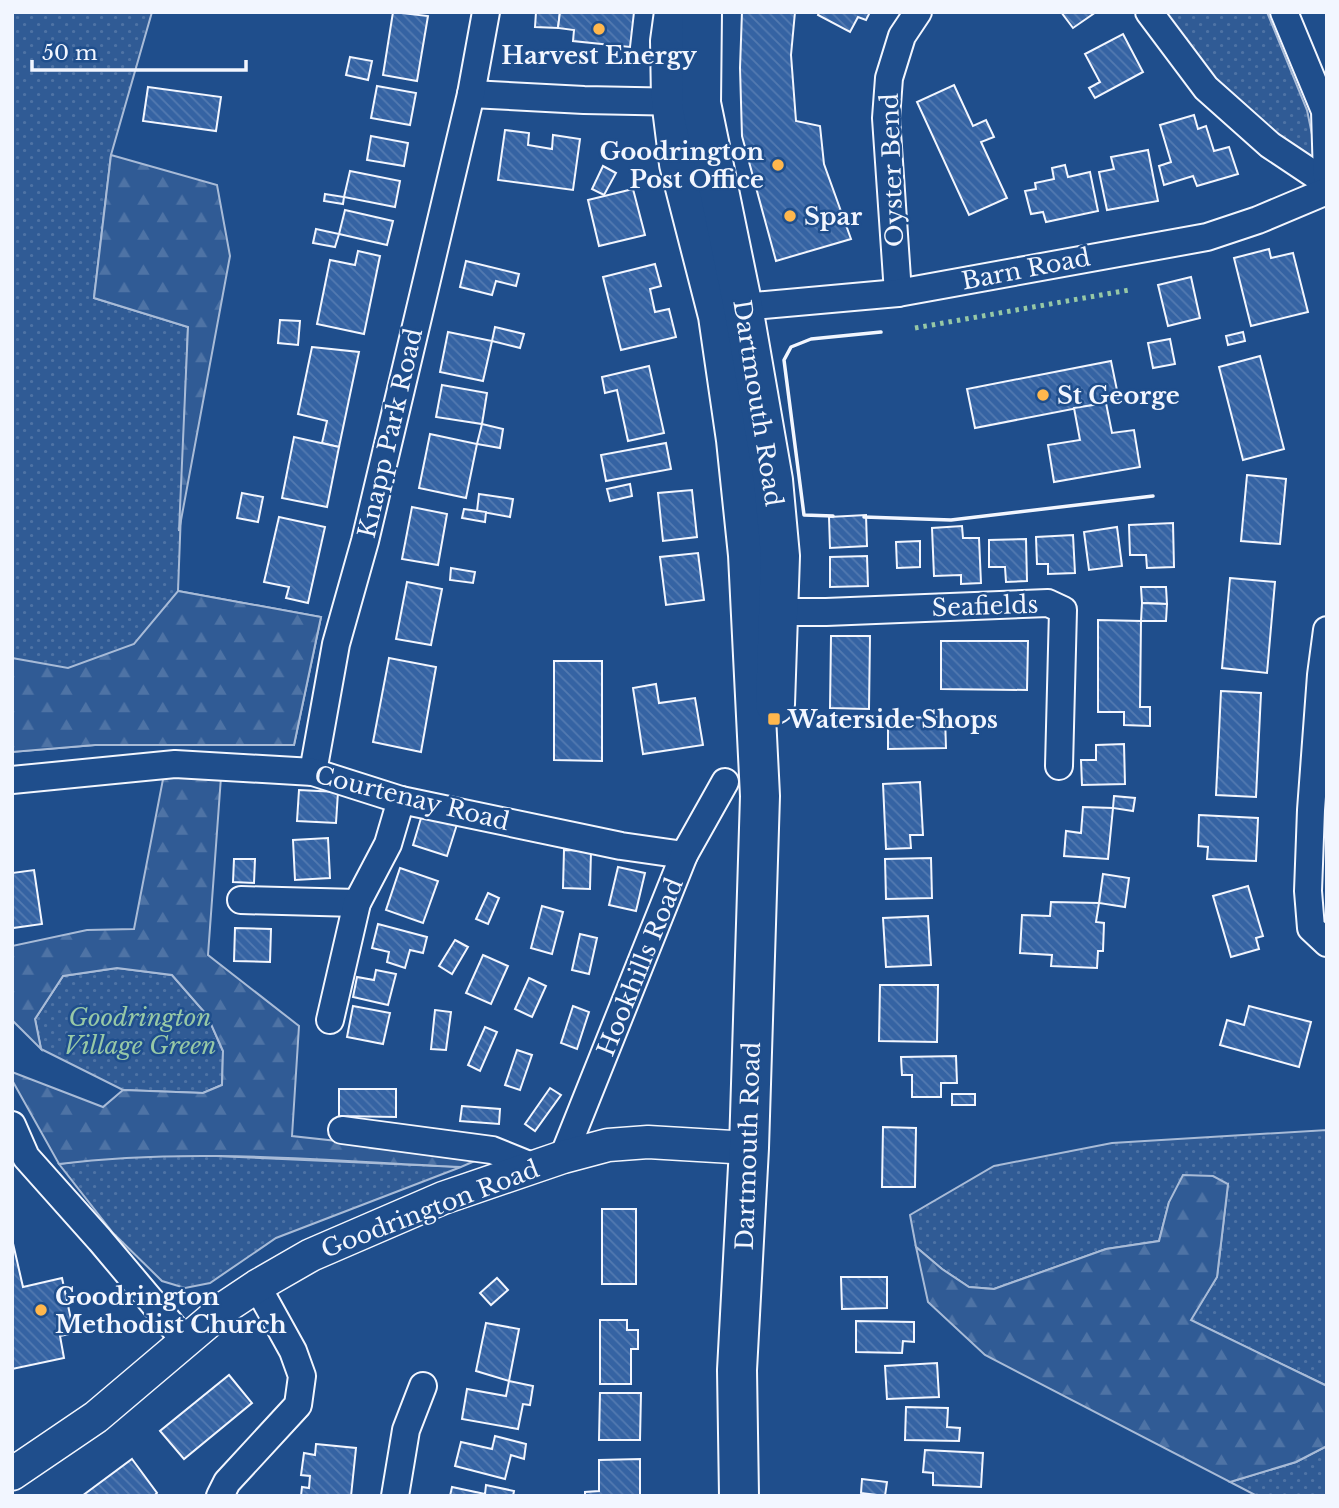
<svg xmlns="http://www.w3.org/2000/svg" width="1339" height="1508" viewBox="0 0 1339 1508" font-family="'Libre Baskerville',serif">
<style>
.grass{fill:url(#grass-dots);stroke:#a8bbd7;stroke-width:2}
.forest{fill:url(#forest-firs);stroke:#a8bbd7;stroke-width:2}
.building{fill:url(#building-back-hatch);stroke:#f2f6ff;stroke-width:2}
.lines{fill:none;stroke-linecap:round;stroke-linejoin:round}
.minor-casing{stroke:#f2f6ff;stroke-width:30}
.tertiary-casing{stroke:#f2f6ff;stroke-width:35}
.primary-casing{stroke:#f2f6ff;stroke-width:42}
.minor{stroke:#1f4e8c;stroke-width:26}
.tertiary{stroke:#1f4e8c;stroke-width:32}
.primary{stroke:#1f4e8c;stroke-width:38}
.hedge{stroke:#97c8a6;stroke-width:5;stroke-dasharray:3.5 5;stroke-linecap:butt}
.wall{stroke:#f2f6ff;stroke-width:3.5}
.poi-dot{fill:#ffb74d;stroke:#1f4e8c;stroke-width:2.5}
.labels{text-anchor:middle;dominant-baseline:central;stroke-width:5;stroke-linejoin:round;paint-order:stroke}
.poi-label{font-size:24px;font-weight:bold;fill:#f2f6ff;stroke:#1f4e8c;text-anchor:start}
.street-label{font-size:24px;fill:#f2f6ff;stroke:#1f4e8c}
.park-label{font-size:24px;font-style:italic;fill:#97c8a6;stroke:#1f4e8c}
</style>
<defs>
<pattern id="grass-dots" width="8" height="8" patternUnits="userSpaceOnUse" patternTransform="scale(1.75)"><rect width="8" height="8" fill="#305b95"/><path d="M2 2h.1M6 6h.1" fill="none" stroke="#4e73a5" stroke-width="1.8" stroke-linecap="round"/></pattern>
<pattern id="forest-firs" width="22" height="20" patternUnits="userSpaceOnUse" patternTransform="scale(1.75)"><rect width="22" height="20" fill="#305b95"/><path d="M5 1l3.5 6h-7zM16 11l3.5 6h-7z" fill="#4e73a5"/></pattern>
<pattern id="building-back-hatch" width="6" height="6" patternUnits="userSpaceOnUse" patternTransform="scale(1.75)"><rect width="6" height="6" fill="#3563a3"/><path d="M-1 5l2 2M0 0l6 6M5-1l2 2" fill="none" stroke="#537ab1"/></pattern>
</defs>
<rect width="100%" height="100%" fill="#1f4e8c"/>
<g class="grass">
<polygon points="12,12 152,12 111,155 94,298 188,327 178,591 321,617 294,745 95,745 12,752"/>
<polygon points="1161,12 1267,12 1307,110 1317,159 1314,161 1222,92"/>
<polygon points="117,968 172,975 207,1015 223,1051 222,1085 203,1093 123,1090 41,1049 35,1019 63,976"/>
<polygon points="1327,1130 1327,1386 1190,1320 1217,1277 1228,1184 1169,1202 1159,1241 1106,1249 994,1289 969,1287 942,1269 916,1247 910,1215 994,1166 1112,1143"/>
<polygon points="194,1155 461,1167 276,1238 210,1283 185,1288 162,1281 113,1233 59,1164 109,1157"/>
<polygon points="1327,1446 1327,1496 1257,1496 1230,1482 1296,1462"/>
</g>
<g class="forest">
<polygon points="111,155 217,185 230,256 179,531 188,327 94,298"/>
<polygon points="178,591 321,617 294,745 95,745 12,752 12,658 68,668 134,644"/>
<path d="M164,774L221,777L208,955L299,1026L292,1136L484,1157L461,1167C328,1161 192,1147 59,1164L12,1080V1072L103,1107L123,1090L203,1093L222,1085L223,1051L207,1015L172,975L117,968L63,976L35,1019L41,1049L12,1020V946L87,930L134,929Z"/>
<polygon points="1183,1175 1213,1176 1228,1184 1217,1277 1191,1320 1327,1386 1327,1446 1296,1462 1230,1482 985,1355 928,1302 916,1247 942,1269 969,1287 994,1289 1106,1249 1159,1241 1169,1202"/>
</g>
<g class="building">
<polygon points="393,12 428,16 417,81 383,75"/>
<polygon points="536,12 560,12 558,28 535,27"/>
<polygon points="560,12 634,12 630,47 573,41 574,30 558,28"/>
<polygon points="742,12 795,12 791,55 796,121 820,126 824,164 851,239 776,261 742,136 740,68"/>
<polygon points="819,12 870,12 866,20 858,17 850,32 818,15"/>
<polygon points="1061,12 1096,12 1073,28"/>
<polygon points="1123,34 1143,72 1095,98 1089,88 1100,82 1085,54"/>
<polygon points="350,57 372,61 368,80 346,75"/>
<polygon points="954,85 973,126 986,120 994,137 981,142 1007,198 969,215 917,102"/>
<polygon points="377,86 416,93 410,125 371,118"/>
<polygon points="148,87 221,97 216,131 143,121"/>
<polygon points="1194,115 1198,129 1206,126 1214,151 1229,147 1238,174 1197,186 1193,176 1164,185 1159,166 1171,162 1160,125"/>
<polygon points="505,130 529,133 528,145 552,149 553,135 580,139 573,190 498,180"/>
<polygon points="371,136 408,143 404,166 367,160"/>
<polygon points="1148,150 1158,201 1107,210 1099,172 1114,169 1111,157"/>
<polygon points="1065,165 1068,177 1090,172 1098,211 1046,222 1043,212 1031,214 1025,191 1036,189 1035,183 1054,179 1052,168"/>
<polygon points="603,166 616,173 604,195 592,189"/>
<polygon points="350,171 400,181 395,207 344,197"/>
<polygon points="633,189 645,235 599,246 588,200"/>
<polygon points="325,194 344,197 343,204 324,201"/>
<polygon points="345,210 393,221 387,245 339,234"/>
<polygon points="316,229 339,234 335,247 313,243"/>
<polygon points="1269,249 1271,258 1293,253 1308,312 1251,326 1234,258"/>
<polygon points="358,251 380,256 364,334 317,324 330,260 355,265"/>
<polygon points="466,261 519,274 516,286 496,281 492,295 460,287"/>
<polygon points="655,264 661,286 650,289 655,312 669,309 676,337 621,350 603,277"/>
<polygon points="1191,277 1200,318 1168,326 1158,285"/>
<polygon points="280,320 300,321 298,345 278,343"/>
<polygon points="495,327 524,334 520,348 492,341"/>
<polygon points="448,332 492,341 483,381 440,372"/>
<polygon points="1243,332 1245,341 1228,345 1226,336"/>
<polygon points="1170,339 1175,364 1153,368 1148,343"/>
<polygon points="312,347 359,352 339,447 322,443 327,421 298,414"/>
<polygon points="1260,356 1284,449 1243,460 1219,367"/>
<polygon points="1111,361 1119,400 975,428 967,389"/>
<polygon points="649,366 664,433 628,441 617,390 605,393 602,377"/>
<polygon points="442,385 487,393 482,424 436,417"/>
<polygon points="1106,403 1112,433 1134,430 1140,467 1054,482 1048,445 1080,440 1074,408"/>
<polygon points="482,424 503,429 500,448 477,444"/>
<polygon points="430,434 477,444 466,498 419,488"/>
<polygon points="294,437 339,447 327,507 282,498"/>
<polygon points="666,443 671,469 606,481 601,455"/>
<polygon points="1247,475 1286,479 1280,544 1241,541"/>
<polygon points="630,484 632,496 610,501 607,489"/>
<polygon points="692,490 697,537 663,541 658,493"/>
<polygon points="242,493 263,497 258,522 237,518"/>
<polygon points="479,494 513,499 510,517 477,511"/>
<polygon points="412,507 447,514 438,565 402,559"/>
<polygon points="464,509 486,512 485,522 462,518"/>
<polygon points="866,515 867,546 830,548 829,517"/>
<polygon points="279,517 325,527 308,603 286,598 289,587 264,582"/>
<polygon points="1173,523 1174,567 1147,568 1146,555 1130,555 1129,525"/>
<polygon points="962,526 963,538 979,538 981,583 961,584 961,575 934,576 932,528"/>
<polygon points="1117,527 1122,566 1089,570 1084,532"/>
<polygon points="1073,535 1075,573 1048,574 1048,564 1037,564 1036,537"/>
<polygon points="1026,539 1027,581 1006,582 1005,567 989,567 989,540"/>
<polygon points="920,541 920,567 897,568 896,542"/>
<polygon points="698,553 704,600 666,605 660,557"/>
<polygon points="867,556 868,586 830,587 830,557"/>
<polygon points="451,568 475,572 473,583 450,580"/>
<polygon points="1230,578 1275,582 1267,673 1222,668"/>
<polygon points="407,582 442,589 431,645 396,639"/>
<polygon points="1141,587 1166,587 1167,604 1142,603"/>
<polygon points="1142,603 1167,604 1166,621 1141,621"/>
<polygon points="1098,620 1141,621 1140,707 1150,707 1150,726 1124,725 1124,712 1098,712"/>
<polygon points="831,636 870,636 869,709 830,708"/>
<polygon points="941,641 1028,641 1027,690 941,689"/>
<polygon points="389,658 436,667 421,752 373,742"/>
<polygon points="554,661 602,661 602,761 554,760"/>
<polygon points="656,684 659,703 695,698 703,745 643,754 633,688"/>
<polygon points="1221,691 1261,693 1256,797 1216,795"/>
<polygon points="945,717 946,748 888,749 888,718"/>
<polygon points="1124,744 1125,784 1082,785 1081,760 1096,760 1096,745"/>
<polygon points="920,782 923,835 910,835 911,848 886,849 883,784"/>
<polygon points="299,790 338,792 336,823 297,821"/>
<polygon points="1114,796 1135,798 1133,811 1113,808"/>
<polygon points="1083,807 1113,808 1108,859 1064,856 1066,831 1081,833"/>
<polygon points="424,808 459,818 447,856 413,845"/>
<polygon points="1199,815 1258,818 1256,861 1207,859 1208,847 1198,846"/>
<polygon points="328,838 330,878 295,880 293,840"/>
<polygon points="564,850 591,851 590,889 563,888"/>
<polygon points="931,858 932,898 886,899 885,859"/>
<polygon points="234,859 255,859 254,883 233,882"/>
<polygon points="618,867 645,873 636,911 609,905"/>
<polygon points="400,868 438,881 423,923 386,910"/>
<polygon points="34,870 42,924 13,928 12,873"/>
<polygon points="1103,874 1129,878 1125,907 1099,903"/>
<polygon points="1248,886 1263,936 1256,938 1259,949 1231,957 1213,896"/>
<polygon points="488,893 499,898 488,924 476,919"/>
<polygon points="1051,902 1099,903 1096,922 1104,923 1103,951 1098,951 1097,968 1051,966 1052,955 1020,953 1022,915 1050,916"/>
<polygon points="542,906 563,912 552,954 531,948"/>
<polygon points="928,916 931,965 886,967 883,918"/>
<polygon points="378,924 427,937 423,953 410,950 405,968 387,962 389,952 372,948"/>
<polygon points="235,928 271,929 270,962 234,961"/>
<polygon points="580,934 597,938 589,974 572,970"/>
<polygon points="455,940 468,947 452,974 439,966"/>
<polygon points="483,955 508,966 491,1004 466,993"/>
<polygon points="376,970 396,974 388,1005 353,997 357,977 374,980"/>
<polygon points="529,978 546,986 532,1017 515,1009"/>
<polygon points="880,985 938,985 937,1042 879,1041"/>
<polygon points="353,1006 390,1013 383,1044 347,1037"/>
<polygon points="573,1006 589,1012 577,1049 561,1043"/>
<polygon points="1249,1006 1311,1022 1299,1067 1220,1045 1227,1020 1244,1025"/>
<polygon points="435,1010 451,1012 446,1050 431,1049"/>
<polygon points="485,1027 497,1032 480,1071 468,1065"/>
<polygon points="517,1050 532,1055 520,1090 505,1085"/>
<polygon points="956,1056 957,1083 941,1083 941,1097 912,1097 912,1075 902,1075 901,1057"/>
<polygon points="550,1088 561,1095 535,1131 525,1124"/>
<polygon points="339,1089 396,1089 396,1117 339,1116"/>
<rect x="952" y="1094" width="23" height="11"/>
<polygon points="462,1106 500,1109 499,1124 460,1121"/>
<polygon points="883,1127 916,1128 915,1187 882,1187"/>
<rect x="602" y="1209" width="34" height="75"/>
<polygon points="12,1239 23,1287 62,1278 74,1333 60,1336 64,1358 12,1369"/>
<polygon points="841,1277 887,1277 887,1308 842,1309"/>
<polygon points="497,1278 508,1290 491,1305 480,1293"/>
<polygon points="600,1320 627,1320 627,1330 638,1330 638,1349 631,1349 631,1384 600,1384"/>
<polygon points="856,1321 914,1322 914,1342 903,1341 902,1353 856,1352"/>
<polygon points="486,1323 519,1329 509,1381 476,1371"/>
<polygon points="937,1363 939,1397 887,1399 885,1366"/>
<polygon points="229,1375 252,1403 184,1459 160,1431"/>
<polygon points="509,1381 533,1386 530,1405 523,1404 518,1429 462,1419 467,1389 506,1396"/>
<polygon points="600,1393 641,1393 640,1440 599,1440"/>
<polygon points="906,1407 948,1408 947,1427 960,1428 959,1441 905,1440"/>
<polygon points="495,1436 526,1444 524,1459 511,1455 505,1479 455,1466 461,1442 492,1449"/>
<polygon points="316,1444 356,1448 351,1496 301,1496 302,1487 309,1488 310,1476 301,1475 304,1453 315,1455"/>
<polygon points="925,1450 983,1453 981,1487 933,1485 933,1473 923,1472"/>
<polygon points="132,1459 157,1493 154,1496 82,1496"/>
<polygon points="640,1459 640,1496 585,1496 585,1492 599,1491 599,1460"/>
<polygon points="862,1479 887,1482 885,1496 861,1493"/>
<polygon points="486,1485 514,1491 513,1496 450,1496 452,1487 485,1494"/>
</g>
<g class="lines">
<g class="minor-casing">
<g id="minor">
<polyline points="1149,12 1206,88 1270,145 1327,183"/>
<polyline points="1284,12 1325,111 1327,177"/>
<polyline points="471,94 584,100 686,102"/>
<polyline points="898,293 886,118 889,78 902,36 918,12"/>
<polyline points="730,312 743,307 898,293 1207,237 1258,220 1327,191"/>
<polyline points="761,612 826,612 1048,603 1063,610 1059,766"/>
<polyline points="1327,630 1321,675 1311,810 1308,891 1311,928 1327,943"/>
<polyline points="313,772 336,644 365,541 471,94 486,12"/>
<polyline points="12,780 175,764 313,772 401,800 621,846 684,855"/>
<polyline points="241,900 357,903"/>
<polyline points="330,1020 357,903 388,844 401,800"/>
<polyline points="12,1125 26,1157 100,1240 185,1341"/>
<polyline points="342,1130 492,1150 534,1167"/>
<polyline points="563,1157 684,855 725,782"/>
<polyline points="220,1496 227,1482 298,1405 302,1376 293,1351 257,1286"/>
<polyline points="395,1496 406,1430 423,1386"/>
</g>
</g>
<g class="tertiary-casing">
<polyline id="tertiary" points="12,1474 96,1417 227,1306 257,1286 311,1255 443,1198 563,1157 608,1145 648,1142 749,1148"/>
</g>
<g class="primary-casing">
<g id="primary">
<polyline points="674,12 670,41 671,100 679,164 718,316 736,440 748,555 760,796 749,1148 737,1370 739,1496"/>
<polyline points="702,12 701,103 743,307 773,480 780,556 775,704"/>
</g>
</g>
<use href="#minor" class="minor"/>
<use href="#tertiary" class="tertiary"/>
<use href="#primary" class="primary"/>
<polyline class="hedge" points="915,328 1129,290"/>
<g class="wall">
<polyline points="833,516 804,515 784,360 791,347 811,339 881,332"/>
<polyline points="864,517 951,520 1153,496"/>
</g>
</g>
<g class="poi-dot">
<circle cx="599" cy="29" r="7"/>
<circle cx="778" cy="165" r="7"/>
<circle cx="790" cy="216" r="7"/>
<circle cx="1043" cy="395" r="7"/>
<rect x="767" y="712" width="14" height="14" rx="3.5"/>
<circle cx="41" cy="1310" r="7"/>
</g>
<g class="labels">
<g class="poi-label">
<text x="599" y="55" text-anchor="middle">Harvest Energy</text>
<text x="764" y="151" text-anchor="end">Goodrington<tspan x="764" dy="28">Post Office</tspan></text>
<text x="804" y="216">Spar</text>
<text x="1057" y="395">St George</text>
<text x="788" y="719">Waterside Shops</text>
<text x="55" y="1296">Goodrington<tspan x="55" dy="28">Methodist Church</tspan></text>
</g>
<g class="street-label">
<text transform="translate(892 170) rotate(-92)">Oyster Bend</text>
<text transform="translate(1026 269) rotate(-11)">Barn Road</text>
<text transform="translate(758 403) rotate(81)">Dartmouth Road</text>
<text transform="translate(390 433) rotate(-77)">Knapp Park Road</text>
<text transform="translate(985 606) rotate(-2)">Seafields</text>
<text transform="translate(412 798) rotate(14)">Courtenay Road</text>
<text transform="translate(640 967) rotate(-68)">Hookhills Road</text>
<text transform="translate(748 1146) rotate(-88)">Dartmouth Road</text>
<text transform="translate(430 1209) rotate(-21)">Goodrington Road</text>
</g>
<g class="park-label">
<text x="140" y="1017">Goodrington<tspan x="140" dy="28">Village Green</tspan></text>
</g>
</g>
<rect width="1339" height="1508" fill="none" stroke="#f2f6ff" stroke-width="28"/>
<path d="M32 60v10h214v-10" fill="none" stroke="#f2f6ff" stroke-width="3.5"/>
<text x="42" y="60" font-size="21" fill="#f2f6ff" stroke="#1f4e8c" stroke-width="5" paint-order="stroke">50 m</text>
</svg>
